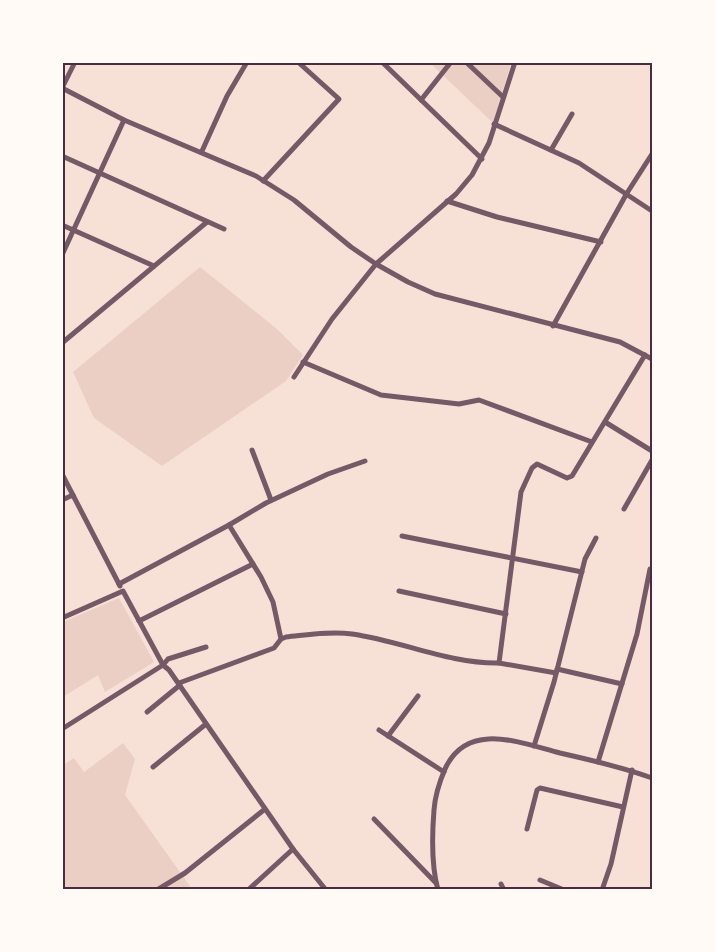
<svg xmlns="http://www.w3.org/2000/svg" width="715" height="952" viewBox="0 0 715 952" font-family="'Open Sans',sans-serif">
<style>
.green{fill:#ebcfc5}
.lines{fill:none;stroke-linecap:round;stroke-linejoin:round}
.minor{stroke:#755966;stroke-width:5}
.neatline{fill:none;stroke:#4a2c40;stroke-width:2}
</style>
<rect width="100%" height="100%" fill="#f7e1d7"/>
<g class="green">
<polygon points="430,63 511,63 493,123"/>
<polygon points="200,267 277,329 303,355 286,381 162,466 94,418 73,372"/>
<polygon points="119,598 154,662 105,692 98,675 63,697 63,622"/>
<polygon points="123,743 135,759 125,795 192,889 63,890 63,765 74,758 84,772"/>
</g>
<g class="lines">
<g class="minor">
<polyline points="382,62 482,159"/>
<polyline points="466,62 503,97"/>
<polyline points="62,88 124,120 256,176 294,200 351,247 376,264 408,282 435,294 620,342 652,359"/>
<polyline points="62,88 75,62"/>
<polyline points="421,100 451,62"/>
<polyline points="494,124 579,163 652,211"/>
<polyline points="551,150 572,114"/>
<polyline points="202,151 227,96 247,62"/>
<polyline points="62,156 224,229"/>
<polyline points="263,181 339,99 298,62"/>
<polyline points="447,201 497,217 601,242"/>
<polyline points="62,225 154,266"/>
<polyline points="62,255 124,120"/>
<polyline points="553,326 627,193 652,154"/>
<polyline points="62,343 207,222"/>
<polyline points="303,362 381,395 459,404 479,400 592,442"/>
<polyline points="294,377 332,319 376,264 456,194 472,175 489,143 515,62"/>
<polyline points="605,422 652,451"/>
<polyline points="252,450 271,500"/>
<polyline points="62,474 120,586"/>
<polyline points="62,500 73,495"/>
<polyline points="624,509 652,460"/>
<polyline points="229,525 261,577 273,602 281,639"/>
<polyline points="402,536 582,572"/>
<polyline points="119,584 229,525 266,503 328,474 365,461"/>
<polyline points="399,591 506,614"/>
<polyline points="62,618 123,591 163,665 168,659 206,647"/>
<polyline points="139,621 253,564"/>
<polyline points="557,669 622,684"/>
<polyline points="556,673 499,663 521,492 532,468 537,464 567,478 572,476 645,355"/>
<path d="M179,683L274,648L281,639L286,637C307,635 330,631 352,634C402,641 449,664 499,663"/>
<polyline points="147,712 180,685"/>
<polyline points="62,729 163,665 169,670 293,849 326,890"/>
<polyline points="379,730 444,772"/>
<polyline points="388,736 418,696"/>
<polyline points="534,746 554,682 585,559 596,538"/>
<polyline points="598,762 637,634 650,569"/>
<polyline points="153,767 206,724"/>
<polyline points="374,819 436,883"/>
<polyline points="527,829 537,790 540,788 623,807"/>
<polyline points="540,880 564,890"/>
<polyline points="501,884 504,890"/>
<polyline points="157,890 185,873 265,809"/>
<polyline points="248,890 293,849"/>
<path d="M438,890C431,865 432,835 434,810C435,795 439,783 445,769C467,720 521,743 560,753C591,760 622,767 652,778"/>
<polyline points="602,890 611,864 632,770"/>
</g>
</g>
<rect width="715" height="952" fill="none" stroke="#fffaf5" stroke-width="128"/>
<rect x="64" y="64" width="587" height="824" class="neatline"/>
</svg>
